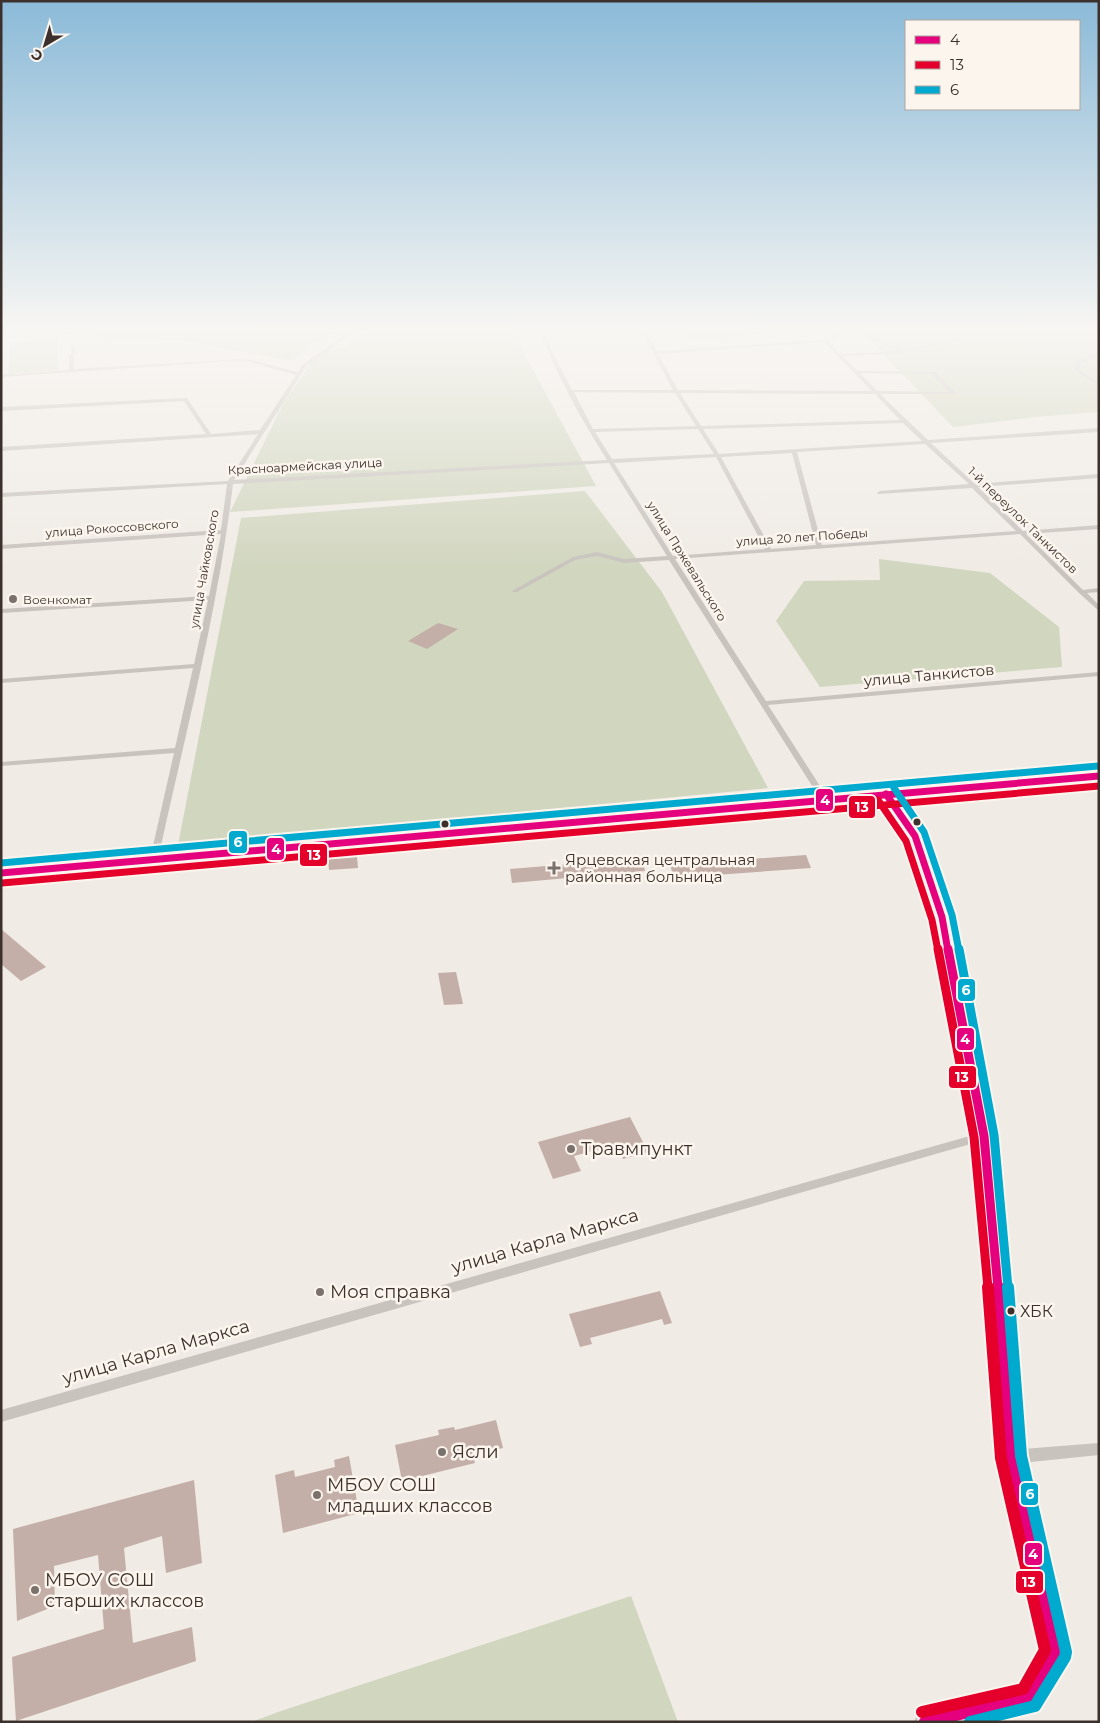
<svg xmlns="http://www.w3.org/2000/svg" width="1100" height="1723" viewBox="0 0 1100 1723" font-family="Montserrat,sans-serif">
<style>
.green{fill:#d1d6bf}
.building{fill:#c3afa7}
.lines{fill:none;stroke-linecap:round;stroke-linejoin:round}
.minor{fill:#c9c3be;fill-rule:evenodd}
.tertiary{fill:#c9c3be;fill-rule:evenodd}
.bus-1-far2-casing{stroke:#fbf5ee;stroke-width:11}
.bus-1-far1-casing{stroke:#fbf5ee;stroke-width:13}
.bus-1-casing{stroke:#fbf5ee;stroke-width:16}
.bus-2-far2-casing{stroke:#fbf5ee;stroke-width:11}
.bus-2-far1-casing{stroke:#fbf5ee;stroke-width:13}
.bus-2-casing{stroke:#fbf5ee;stroke-width:16}
.bus-3-far2-casing{stroke:#fbf5ee;stroke-width:11}
.bus-3-far1-casing{stroke:#fbf5ee;stroke-width:13}
.bus-3-casing{stroke:#fbf5ee;stroke-width:16}
.bus-1-far2{stroke:#e5007d;stroke-width:7}
.bus-1-far1{stroke:#e5007d;stroke-width:9}
.bus-1{stroke:#e5007d;stroke-width:12}
.bus-2-far2{stroke:#e4002b;stroke-width:7}
.bus-2-far1{stroke:#e4002b;stroke-width:9}
.bus-2{stroke:#e4002b;stroke-width:12}
.bus-3-far2{stroke:#00a9ce;stroke-width:7}
.bus-3-far1{stroke:#00a9ce;stroke-width:9}
.bus-3{stroke:#00a9ce;stroke-width:12}
.poi-dot{fill:#7a716c;stroke:#fbf5ee;stroke-width:2}
.bus-dot{fill:#3b302b;stroke:#fbf5ee;stroke-width:2}
.labels{text-anchor:middle;dominant-baseline:central;stroke-width:5;stroke-linejoin:round;paint-order:stroke}
.far-street-label{font-size:12px;fill:#3b302b;stroke:#fbf5ee}
.far-poi-label{font-size:12px;fill:#3b302b;stroke:#fbf5ee;text-anchor:start}
.street-label{font-size:15px;fill:#3b302b;stroke:#fbf5ee}
.poi-label{font-size:15px;fill:#3b302b;stroke:#fbf5ee;text-anchor:start}
.near-bus-label{font-size:16px;fill:#3b302b;stroke:#fbf5ee;text-anchor:start}
.near-poi-label{font-size:18px;fill:#3b302b;stroke:#fbf5ee;text-anchor:start}
.near-street-label{font-size:18px;fill:#3b302b;stroke:#fbf5ee}
.line-badge{stroke:#fbf5ee;stroke-width:2}
.badge-label{font-size:14px;text-anchor:middle;font-weight:bold;fill:#fff}
</style>
<rect width="100%" height="100%" fill="#f0ebe5"/>
<g class="green">
<polygon points="99,329 338,329 315,343 292,361 180,340 90,337"/>
<polygon points="374,329 517,329 519,341 518,342 596,486 230,512 284,402 317,355 348,345 346,345"/>
<polygon points="685,329 830,329 691,340"/>
<polygon points="859,329 1099,329 1099,412 1046,416 953,427"/>
<polygon points="57,339 59,370 8,374 10,342"/>
<polygon points="585,491 662,592 768,788 178,845 241,518"/>
<polygon points="879,559 990,573 1059,627 1062,667 820,687 776,621 804,581 880,580"/>
<polygon points="631,1596 678,1722 251,1722 281,1711"/>
</g>
<g class="building">
<polygon points="438,623 458,629 427,649 408,641"/>
<polygon points="806,855 811,868 674,878 670,865"/>
<polygon points="357,857 358,868 329,870 328,859"/>
<polygon points="642,858 645,871 512,883 510,869"/>
<polygon points="1,929 46,967 21,981 1,964"/>
<polygon points="456,972 463,1004 444,1005 438,973"/>
<polygon points="630,1117 648,1152 623,1159 615,1145 574,1156 581,1171 553,1179 538,1142"/>
<polygon points="660,1291 672,1323 664,1325 662,1319 590,1338 592,1344 580,1347 569,1314"/>
<polygon points="496,1420 503,1448 473,1455 475,1463 402,1481 395,1445 439,1435 438,1430 454,1427 455,1430"/>
<polygon points="349,1456 359,1513 283,1533 275,1475 294,1470 295,1477 335,1467 334,1460"/>
<polygon points="194,1480 202,1563 166,1573 162,1536 124,1548 133,1643 192,1627 196,1661 16,1721 12,1657 104,1629 98,1555 54,1566 55,1606 17,1621 13,1529"/>
</g>
<g class="lines">
<g class="minor">
<path d="M35,329L63,330L74,334L72,335C60,332 46,335 35,329Z"/>
<path d="M301,329H313L346,334L355,329H360L306,367L234,480L607,460C581,419 556,374 539,329H543L550,347L572,390H673L640,329H644L657,351L824,340C836,333 846,329 859,329L842,334L828,341L840,354L899,351L862,335L878,329H885L868,335L904,350L999,329H1007L895,354L843,356L857,371L935,372L955,392V394H880L928,440L1099,428V432L931,443L975,484L1099,474V478L978,487L1023,531L1099,525V529L1026,534L1083,590L1099,588V592L1087,593L1099,605V611L1079,593L1020,534L675,559L766,701L1099,672V676L768,705L829,800L825,802L821,800L669,560L624,563L597,556L575,560L517,592H513L512,591L573,557L597,552L624,559L667,556L609,463L233,484C218,611 185,735 158,859L154,862L151,861L150,859L174,753L1,766V762L175,748L193,668L1,683V679L194,664L208,600L1,613V609L209,596L221,534L1,549V545L221,530L227,484L1,497V493L228,481L258,434L1,451V447L206,434L184,401L1,411V407L185,398H187L211,434L260,430L296,375L247,361H230L1,377V375L69,370V356L72,353L71,346L73,345L75,346L76,353L73,356L74,369L247,359L298,372L302,365L343,336ZM824,342L872,391L678,390L658,354ZM860,373L932,374L949,392L877,391ZM574,392L675,393L696,426L593,429ZM680,393L875,394L900,420L701,426ZM903,423L922,441L719,454L703,429ZM698,429L714,454L612,459L595,432ZM925,444L969,484L880,491L877,493L878,494L972,488L1016,531L822,545L797,452ZM792,453L816,545L771,549L721,457ZM716,457L765,549L673,556L614,463Z"/>
<polygon points="1099,353 1099,356 1081,363 1079,370 1099,383 1099,386 1075,370 1077,361"/>
<polygon points="1099,774 1099,778 886,796 882,794 886,792"/>
<polygon points="984,1132 988,1133 989,1136 988,1139 1,1422 1,1410"/>
<polygon points="1099,1443 1099,1455 1011,1464 1006,1462 1004,1457 1006,1452 1011,1450"/>
</g>
<polygon class="tertiary" points="886,791 890,792 920,836 948,917 991,1136 1012,1348 1020,1457 1066,1652 1036,1705 969,1722 914,1722 917,1715 924,1712 1023,1689 1046,1650 1002,1457 996,1348 977,1136 936,917 910,836 883,797 1,877 1,869"/>
<g class="bus-1-far2-casing">
<g id="bus-1-far2">
<polyline points="886,794 915,836 942,917 948,951"/>
<polyline points="1,873 1099,776"/>
</g>
</g>
<g class="bus-1-far1-casing">
<polyline id="bus-1-far1" points="948,949 984,1136 998,1288"/>
</g>
<g class="bus-1-casing">
<polyline id="bus-1" points="925,1722 1029,1698 1056,1652 1011,1457 998,1287"/>
</g>
<g class="bus-2-far2-casing">
<g id="bus-2-far2">
<polyline points="878,800 906,841 932,920 938,951"/>
<polyline points="2,883 1099,786"/>
</g>
</g>
<g class="bus-2-far1-casing">
<polyline id="bus-2-far1" points="938,949 974,1137 988,1288"/>
</g>
<g class="bus-2-casing">
<polyline id="bus-2" points="922,1712 1023,1689 1045,1650 1001,1458 988,1287"/>
</g>
<g class="bus-3-far2-casing">
<g id="bus-3-far2">
<polyline points="894,788 924,832 952,915 959,951"/>
<polyline points="1,863 1098,766"/>
</g>
</g>
<g class="bus-3-far1-casing">
<polyline id="bus-3-far1" points="959,949 994,1135 1008,1288"/>
</g>
<g class="bus-3-casing">
<polyline id="bus-3" points="970,1722 1035,1706 1065,1657 1066,1652 1021,1456 1008,1287"/>
</g>
<use href="#bus-1-far2" class="bus-1-far2"/>
<use href="#bus-1-far1" class="bus-1-far1"/>
<use href="#bus-1" class="bus-1"/>
<use href="#bus-2-far2" class="bus-2-far2"/>
<use href="#bus-2-far1" class="bus-2-far1"/>
<use href="#bus-2" class="bus-2"/>
<use href="#bus-3-far2" class="bus-3-far2"/>
<use href="#bus-3-far1" class="bus-3-far1"/>
<use href="#bus-3" class="bus-3"/>
</g>
<linearGradient id="sky" x2="0" y2="1"><stop stop-color="#8bbad8"/><stop offset="0.58" stop-color="#f8f6f3"/><stop offset="1" stop-color="#f8f6f3" stop-opacity="0"/></linearGradient>
<rect width="1100" height="570" fill="url(#sky)"/>
<g class="poi-dot">
<circle cx="13" cy="599" r="5"/>
<path d="M551.5 860.5h5v5h5v5h-5v5h-5v-5h-5v-5h5z"/>
<circle cx="571" cy="1149" r="5"/>
<circle cx="320" cy="1292" r="5"/>
<circle cx="442" cy="1452" r="5"/>
<circle cx="317" cy="1495" r="5"/>
<circle cx="35" cy="1590" r="5"/>
</g>
<g class="bus-dot">
<circle cx="917" cy="822" r="4.5"/>
<circle cx="445" cy="824" r="4.5"/>
<circle cx="1011" cy="1311" r="4.5"/>
</g>
<g class="labels">
<g class="far-street-label">
<text transform="translate(305 466) rotate(-3)">Красноармейская улица</text>
<text transform="translate(1023 520) rotate(44)">1-й переулок Танкистов</text>
<text transform="translate(112 528) rotate(-4)">улица Рокоссовского</text>
<text transform="translate(802 537) rotate(-4)">улица 20 лет Победы</text>
<text transform="translate(687 561) rotate(58)">улица Пржевальского</text>
<text transform="translate(204 569) rotate(-80)">улица Чайковского</text>
</g>
<g class="far-poi-label">
<text x="23" y="599">Военкомат</text>
</g>
<g class="street-label">
<text transform="translate(929 675) rotate(-5)">улица Танкистов</text>
</g>
<g class="poi-label">
<text x="565" y="859">Ярцевская центральная<tspan x="565" dy="17">районная больница</tspan></text>
</g>
<g class="near-bus-label">
<text x="1020" y="1311">ХБК</text>
</g>
<g class="near-poi-label">
<text x="581" y="1149">Травмпункт</text>
<text x="330" y="1292">Моя справка</text>
<text x="452" y="1452">Ясли</text>
<text x="327" y="1485">МБОУ СОШ<tspan x="327" dy="21">младших классов</tspan></text>
<text x="45" y="1580">МБОУ СОШ<tspan x="45" dy="21">старших классов</tspan></text>
</g>
<g class="near-street-label">
<text transform="translate(545 1241) rotate(-16)">улица Карла Маркса</text>
<text transform="translate(156 1352) rotate(-16)">улица Карла Маркса</text>
</g>
</g>
<g class="line-badge">
<rect x="815" y="788" width="19" height="24" rx="5" fill="#e5007d"/>
<rect x="848" y="795" width="28" height="24" rx="5" fill="#e4002b"/>
<rect x="228" y="830" width="20" height="24" rx="5" fill="#00a9ce"/>
<rect x="266" y="837" width="19" height="24" rx="5" fill="#e5007d"/>
<rect x="299" y="843" width="29" height="24" rx="5" fill="#e4002b"/>
<rect x="957" y="978" width="19" height="24" rx="5" fill="#00a9ce"/>
<rect x="956" y="1027" width="19" height="24" rx="5" fill="#e5007d"/>
<rect x="948" y="1065" width="29" height="24" rx="5" fill="#e4002b"/>
<rect x="1020" y="1482" width="19" height="24" rx="5" fill="#00a9ce"/>
<rect x="1024" y="1542" width="19" height="24" rx="5" fill="#e5007d"/>
<rect x="1015" y="1570" width="29" height="24" rx="5" fill="#e4002b"/>
</g>
<g class="badge-label">
<text x="825" y="805">4</text>
<text x="862" y="812">13</text>
<text x="238" y="847">6</text>
<text x="276" y="854">4</text>
<text x="314" y="860">13</text>
<text x="966" y="995">6</text>
<text x="965" y="1044">4</text>
<text x="962" y="1082">13</text>
<text x="1030" y="1499">6</text>
<text x="1033" y="1559">4</text>
<text x="1029" y="1587">13</text>
</g>
<rect width="1100" height="1723" fill="none" stroke="#3b302b" stroke-width="5"/>
<rect x="905" y="20" width="175" height="90" fill="#fbf5ee" stroke="#aea6a0"/>
<rect x="915" y="36" width="25" height="8" fill="#e5007d" stroke="#aea6a0"/>
<text x="950" y="45" font-size="15" fill="#3b302b">4</text>
<rect x="915" y="61" width="25" height="8" fill="#e4002b" stroke="#aea6a0"/>
<text x="950" y="70" font-size="15" fill="#3b302b">13</text>
<rect x="915" y="86" width="25" height="8" fill="#00a9ce" stroke="#aea6a0"/>
<text x="950" y="95" font-size="15" fill="#3b302b">6</text>
<g transform="translate(45 45) rotate(218)" stroke="#fbf5ee" stroke-width="4" paint-order="stroke">
<path d="M0-4L9 19L0 12L-9 19Z" fill="#3b302b"/>
<text y="-8" font-size="14" font-weight="bold" text-anchor="middle" fill="#3b302b">С</text>
</g>
</svg>
